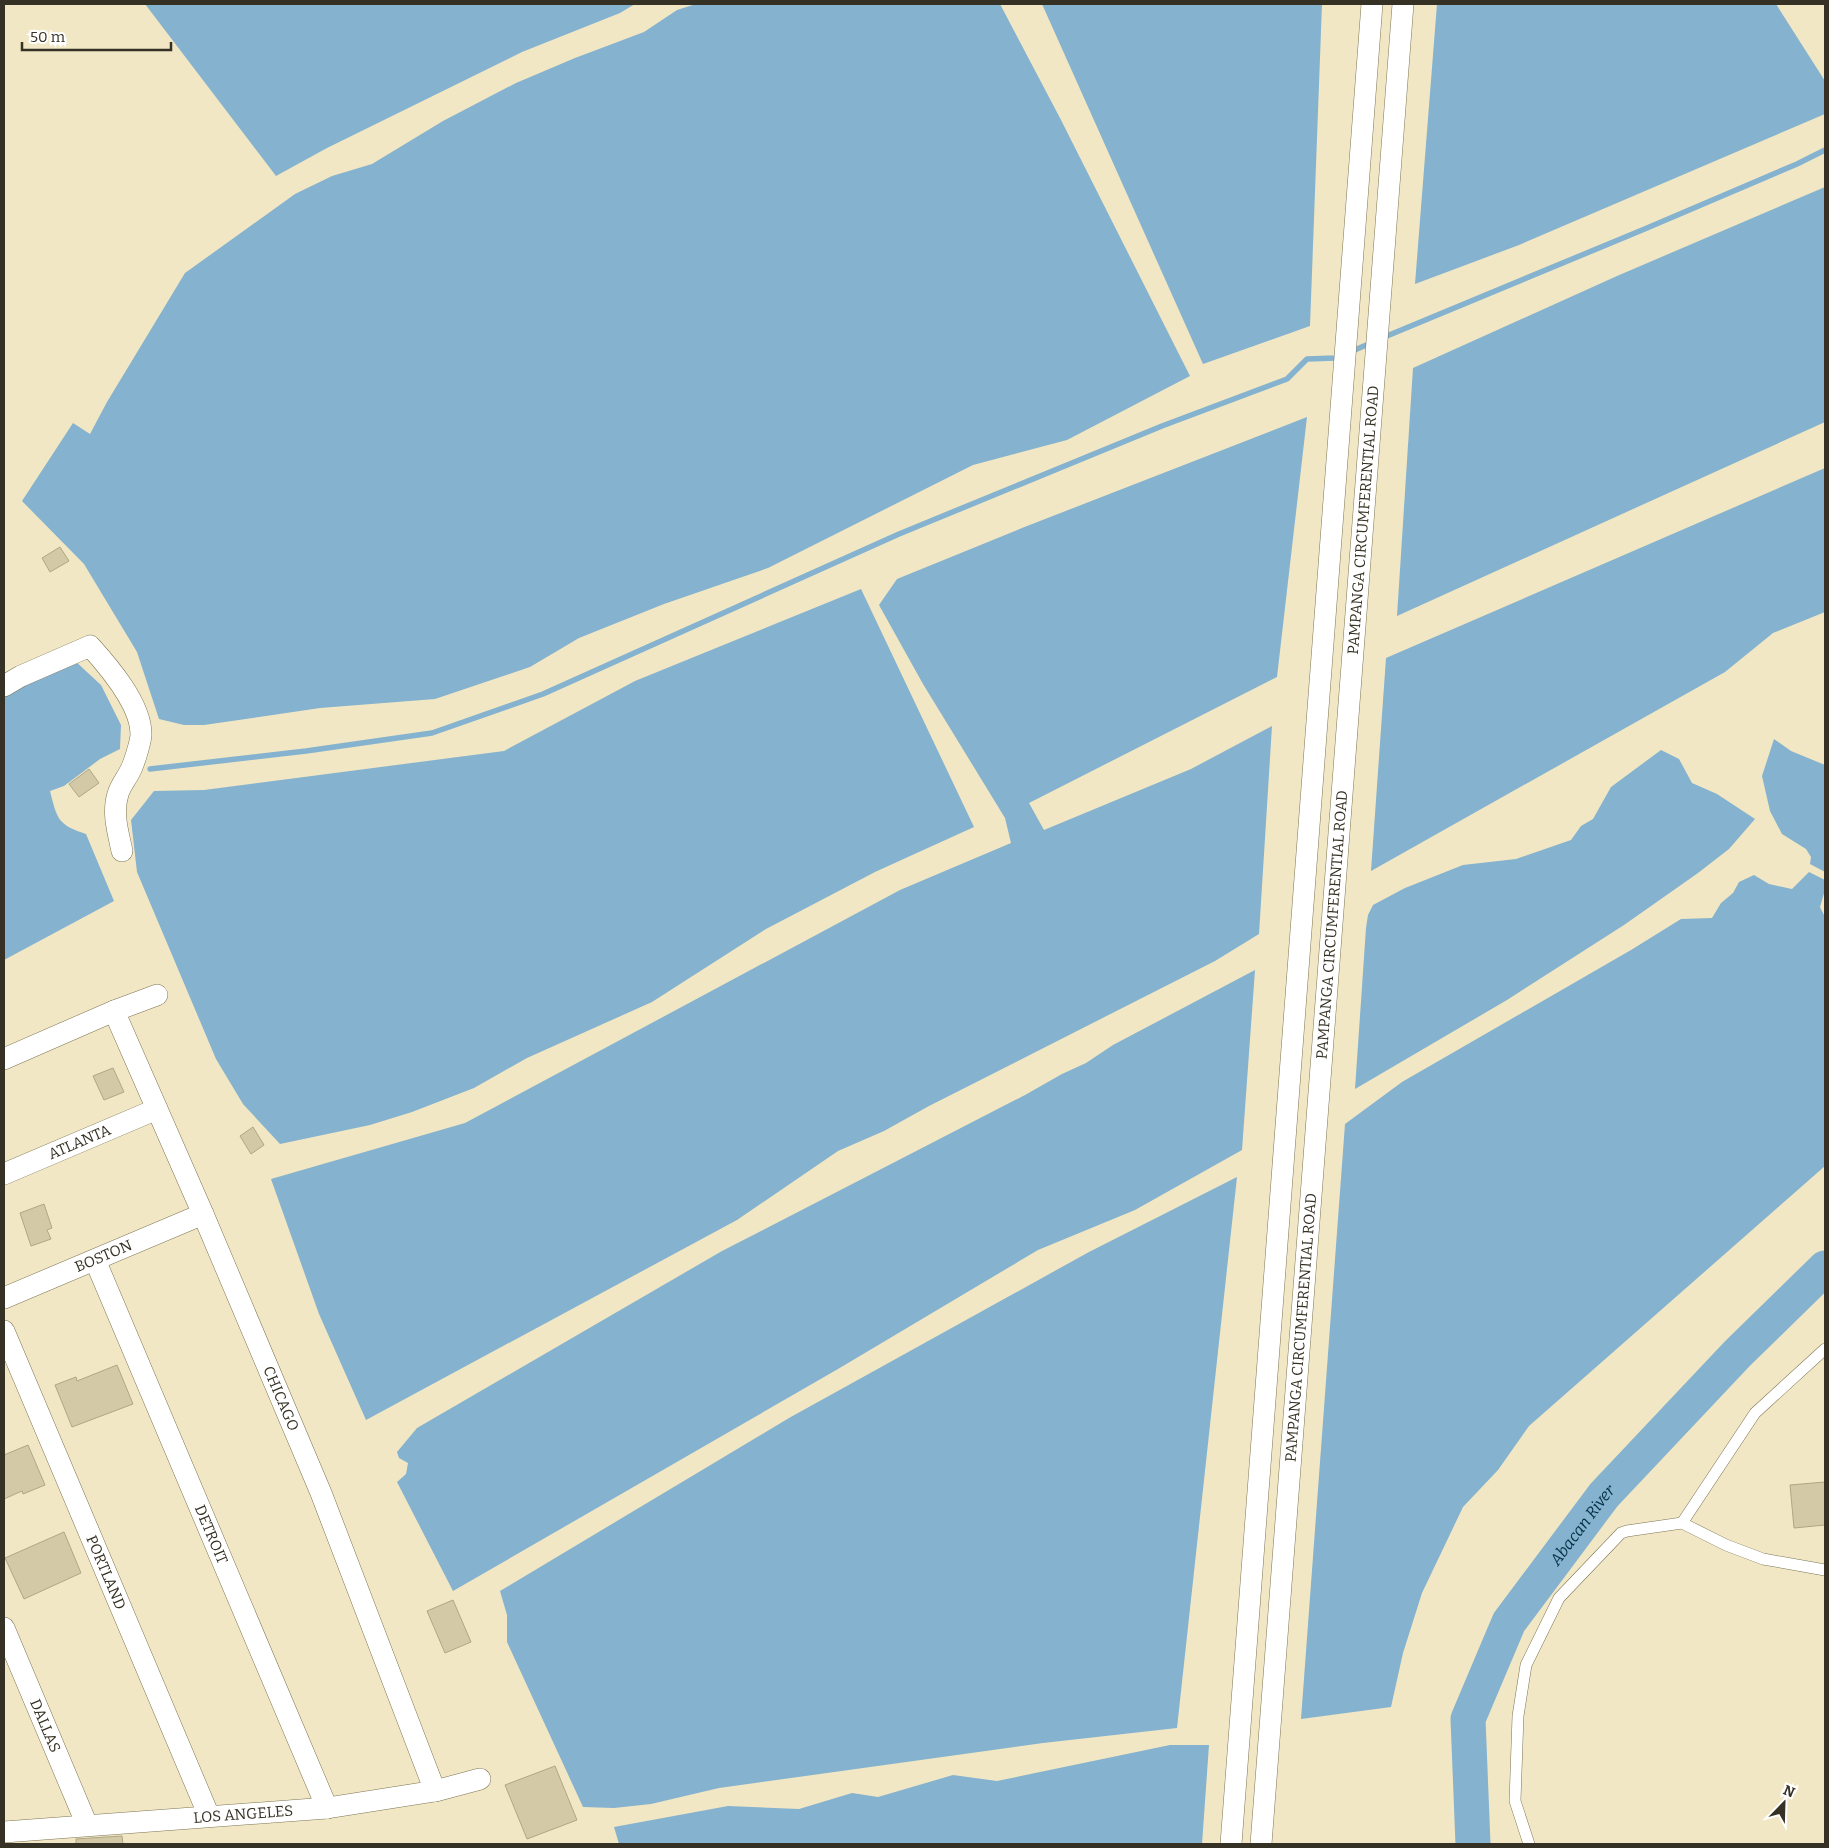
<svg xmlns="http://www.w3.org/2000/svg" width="1829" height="1848" viewBox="0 0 1829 1848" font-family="Bitter,serif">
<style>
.water{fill:#84b2cf}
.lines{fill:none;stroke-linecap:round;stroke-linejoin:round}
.stream{stroke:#84b2cf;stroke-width:5.5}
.river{stroke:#84b2cf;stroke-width:35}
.building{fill:#d4c9a7;stroke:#b0a685}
.lane-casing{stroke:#7e7555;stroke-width:12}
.street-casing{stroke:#7e7555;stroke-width:22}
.lane{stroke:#fff;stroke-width:11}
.street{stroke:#fff;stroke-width:21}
.labels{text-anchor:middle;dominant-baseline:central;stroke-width:4;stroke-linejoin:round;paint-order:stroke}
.street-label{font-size:15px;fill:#353124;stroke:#fff}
.water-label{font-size:16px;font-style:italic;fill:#052d42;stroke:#fff}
</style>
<rect width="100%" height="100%" fill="#f1e7c4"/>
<g class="water">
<polygon points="145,4 635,4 620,13 522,52 327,148 276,176"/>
<polygon points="696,4 1000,4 1060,118 1190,376 1067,440 973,465 768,568 664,604 579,638 530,667 435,699 320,708 204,725 184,725 159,719 137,652 84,564 22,501 73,423 90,434 107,402 185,273 295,194 332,176 372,164 443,121 516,83 575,58 644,32 677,10"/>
<polygon points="1042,4 1322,4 1310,326 1203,364"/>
<polygon points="1437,4 1776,4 1825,81 1825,114 1519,245 1415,284"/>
<polygon points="1825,187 1825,422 1397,616 1413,368 1617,276"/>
<polygon points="1307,417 1277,677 1029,803 1044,830 1191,769 1272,726 1259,934 1215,961 929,1106 884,1131 838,1151 737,1220 366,1420 319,1314 271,1179 465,1123 900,890 1011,843 1005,818 923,684 879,605 897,579 1022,528"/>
<polygon points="1825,468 1825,612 1773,633 1725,672 1371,871 1386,658"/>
<polygon points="861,589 974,827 875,872 766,929 652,1002 527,1058 474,1088 412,1112 370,1125 280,1144 243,1104 216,1059 137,872 131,820 154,791 204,790 504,751 635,681"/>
<path d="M74,660L101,685L121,725L120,749L100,759L64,786L50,791C57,819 58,825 86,834L114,901L4,960V694Z"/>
<polygon points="1774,739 1791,751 1825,765 1825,872 1810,864 1811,857 1806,849 1782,834 1770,811 1762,776"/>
<polygon points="1661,750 1679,759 1692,783 1717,794 1755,819 1729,849 1698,873 1624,925 1507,1000 1355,1089 1366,928 1368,915 1373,905 1405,888 1463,865 1516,859 1571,840 1581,826 1593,819 1611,787"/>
<polygon points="1809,872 1825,880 1825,890 1820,907 1825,917 1825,1166 1529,1426 1498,1470 1463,1507 1422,1593 1403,1653 1391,1707 1301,1719 1345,1124 1402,1082 1631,950 1681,919 1712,918 1721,903 1733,893 1739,882 1754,875 1769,884 1792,889"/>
<polygon points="1255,970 1242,1150 1135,1210 1038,1250 838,1369 453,1591 397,1482 406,1474 408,1463 399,1458 397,1452 417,1428 722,1251 1025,1095 1062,1074 1086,1063 1113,1045"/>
<polygon points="1237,1177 1177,1728 1043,1743 719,1788 651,1804 614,1808 583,1807 507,1642 507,1615 500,1591 789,1418 1089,1252"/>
<polygon points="1170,1745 1209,1745 1202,1844 619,1844 614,1827 728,1806 799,1809 852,1793 878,1797 953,1775 997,1781"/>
</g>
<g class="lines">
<g class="stream">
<polyline points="1382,338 1647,228 1797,164 1825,150"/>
<polyline points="1350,352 1371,343"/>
<polyline points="150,769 306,751 432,733 543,694 899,534 1162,426 1287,379 1307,359 1335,358 1341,355"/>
</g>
<path class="river" id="s1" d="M1473,1844L1468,1719L1509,1622L1604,1495L1737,1354L1825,1268"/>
</g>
<g class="building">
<polygon points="60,547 69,561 50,572 42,558"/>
<polygon points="89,769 99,783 79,797 69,784"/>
<polygon points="113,1068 124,1092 104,1100 93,1076"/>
<polygon points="253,1127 264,1145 251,1154 240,1136"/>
<polygon points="44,1204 52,1228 47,1230 51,1239 31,1246 20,1213"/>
<polygon points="117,1365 133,1404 72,1427 55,1385 76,1377 77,1381"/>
<polygon points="28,1445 45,1485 23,1494 22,1491 4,1499 4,1455"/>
<polygon points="1825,1482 1825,1525 1794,1528 1790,1485"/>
<polygon points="64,1532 81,1573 24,1599 5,1558"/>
<polygon points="453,1600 471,1642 445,1653 427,1611"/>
<polygon points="555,1766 577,1820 527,1839 505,1785"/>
<polygon points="122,1836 123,1844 76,1844 76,1839"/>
</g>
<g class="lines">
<g class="lane-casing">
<g id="lane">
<polyline points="1682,1523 1726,1545 1763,1559 1825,1570"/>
<polyline points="1529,1844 1515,1801 1518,1716 1526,1665 1559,1598 1621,1533 1627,1531 1682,1523 1755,1413 1825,1349"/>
</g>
</g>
<g class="street-casing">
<g id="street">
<path d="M4,686L21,676L90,646C109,667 141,704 141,734C141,741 135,760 132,767C128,777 121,784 118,794C112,813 118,832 122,851"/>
<path id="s2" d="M114,1011L203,1214L321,1493L435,1791"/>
<polyline points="4,1059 114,1011 157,995"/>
<path id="s3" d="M4,1174L157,1109"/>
<path id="s4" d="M95,1260L327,1808"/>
<path id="s5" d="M4,1298L203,1214"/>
<path id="s6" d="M4,1331L209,1816"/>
<path id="s7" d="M4,1628L87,1825"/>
<path id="s8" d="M4,1832L327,1808L435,1791L480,1779"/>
<polyline points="1231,1844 1372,4"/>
<path id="s9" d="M1261,1844L1403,4"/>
</g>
</g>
<use href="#lane" class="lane"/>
<use href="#street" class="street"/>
</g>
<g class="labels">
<g class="street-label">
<text stroke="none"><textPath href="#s9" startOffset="1328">PAMPANGA CIRCUMFERENTIAL ROAD</textPath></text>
<text stroke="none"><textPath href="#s9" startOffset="922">PAMPANGA CIRCUMFERENTIAL ROAD</textPath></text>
<text stroke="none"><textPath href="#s3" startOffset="82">ATLANTA</textPath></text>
<text stroke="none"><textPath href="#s5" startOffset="108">BOSTON</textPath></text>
<text stroke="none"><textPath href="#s9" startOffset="518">PAMPANGA CIRCUMFERENTIAL ROAD</textPath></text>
<text stroke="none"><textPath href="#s2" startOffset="422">CHICAGO</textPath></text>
<text stroke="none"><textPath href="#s4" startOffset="298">DETROIT</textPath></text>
<text stroke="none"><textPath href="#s6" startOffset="262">PORTLAND</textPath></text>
<text stroke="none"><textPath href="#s7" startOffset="106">DALLAS</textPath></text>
<text stroke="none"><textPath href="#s8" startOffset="240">LOS ANGELES</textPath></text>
</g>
<g class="water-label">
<text stroke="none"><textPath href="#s1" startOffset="352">Abacan River</textPath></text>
</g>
</g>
<rect width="1829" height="1848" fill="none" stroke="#353124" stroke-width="10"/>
<g transform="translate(1784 1803) rotate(23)" stroke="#ffffff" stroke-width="4" paint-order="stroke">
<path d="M0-4L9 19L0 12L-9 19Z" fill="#353124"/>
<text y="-8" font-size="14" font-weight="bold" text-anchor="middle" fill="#353124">N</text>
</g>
<path d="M22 42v8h149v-8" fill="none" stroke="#353124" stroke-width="2.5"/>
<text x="30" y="42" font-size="15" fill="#353124" stroke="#ffffff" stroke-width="4" paint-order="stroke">50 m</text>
</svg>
